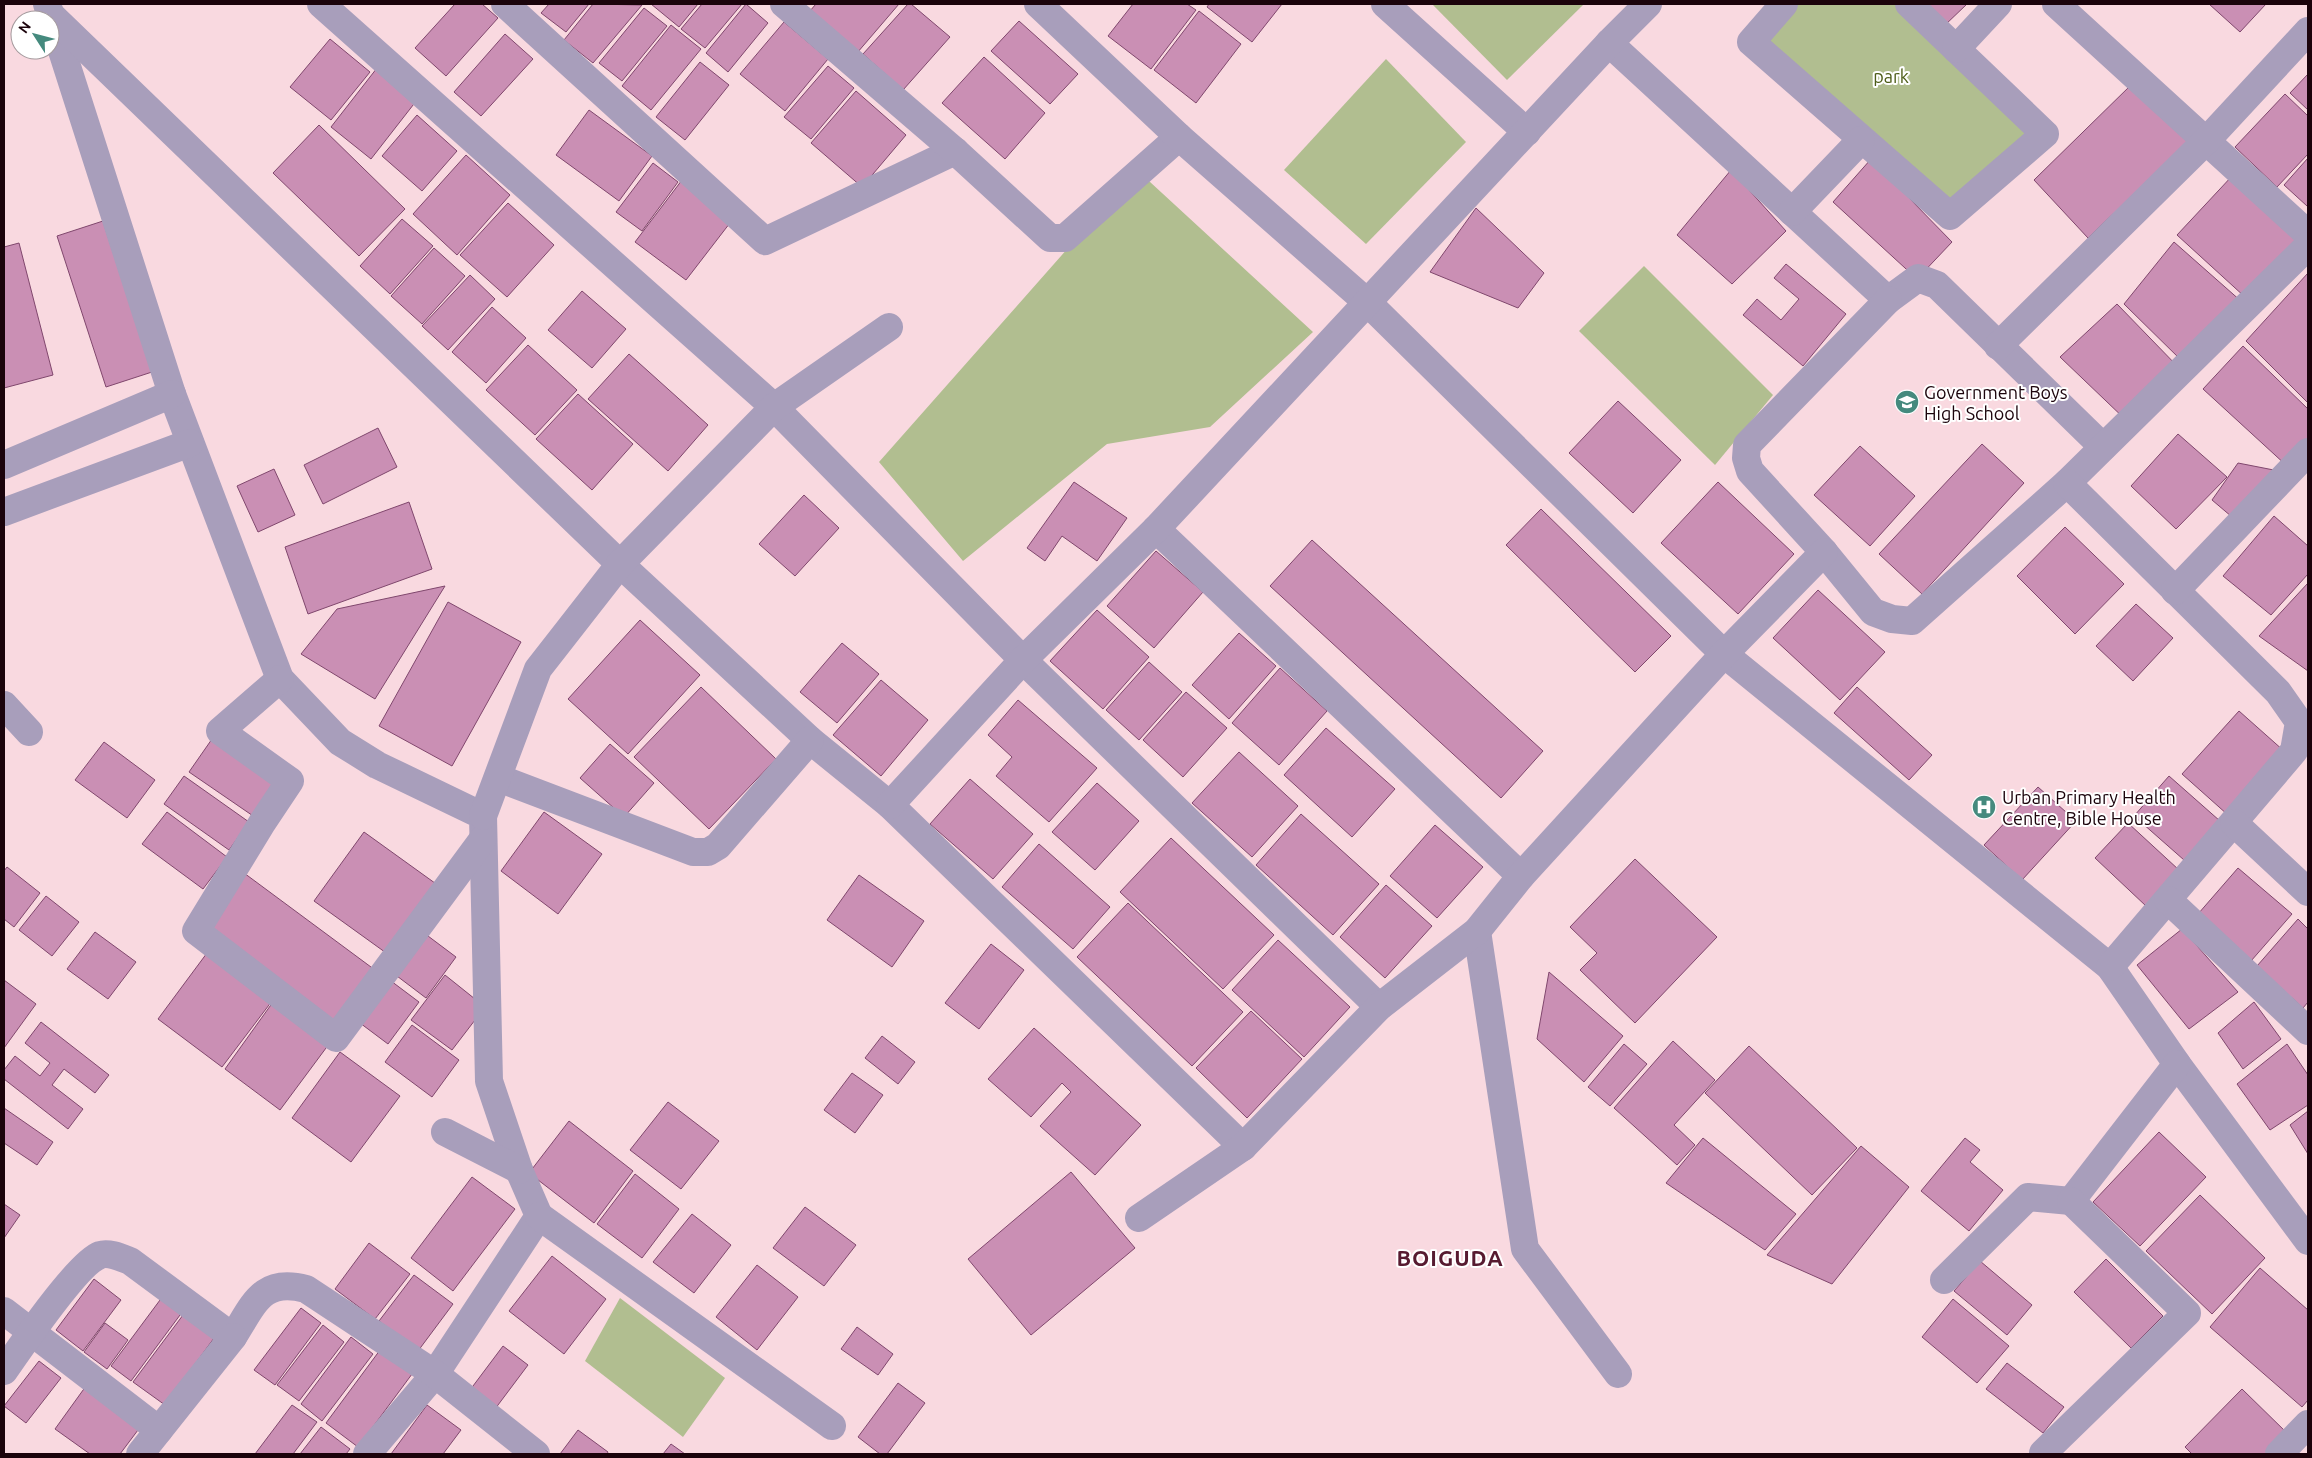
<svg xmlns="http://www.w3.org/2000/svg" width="2312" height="1458" viewBox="0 0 2312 1458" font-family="Ubuntu,sans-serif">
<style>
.green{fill:#b1be90}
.building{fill:#ca8fb4;stroke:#80476d}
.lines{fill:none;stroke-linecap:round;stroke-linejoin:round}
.minor{stroke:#a89ebb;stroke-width:28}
.labels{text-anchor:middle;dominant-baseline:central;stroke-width:4;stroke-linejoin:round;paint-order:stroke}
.park-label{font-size:18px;fill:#4d5d18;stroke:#fff}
.poi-label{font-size:18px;fill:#1b030b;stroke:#fff;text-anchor:start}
.district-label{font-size:22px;font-weight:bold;letter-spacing:1px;fill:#571a30;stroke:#fff}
</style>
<rect width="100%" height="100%" fill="#f9d9e0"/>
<g class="green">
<polygon points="1432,4 1584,4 1507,80"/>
<polygon points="1795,4 1899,4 2034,132 1949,206 1764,39"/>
<polygon points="1386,59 1466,142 1366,244 1284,170"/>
<polygon points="1137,170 1313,332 1210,427 1107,444 963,561 879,462"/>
<polygon points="1644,266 1773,395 1715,465 1579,331"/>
<polygon points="620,1298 725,1378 683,1437 585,1361"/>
</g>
<g class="building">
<polygon points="455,4 482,4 498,18 446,76 415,48"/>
<polygon points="549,4 589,4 566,32 541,13"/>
<polygon points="593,4 642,5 593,63 564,40"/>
<polygon points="651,4 698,4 679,27"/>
<polygon points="702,4 742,4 705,48 681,29"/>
<polygon points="746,4 768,23 728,72 706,53"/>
<polygon points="816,4 899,4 857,53 809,12"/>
<polygon points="908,4 911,4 950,37 903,90 863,54"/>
<polygon points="1133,4 1187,4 1196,10 1151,69 1108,36"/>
<polygon points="1209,4 1282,4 1252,42 1207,7"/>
<polygon points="1921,4 1967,4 1944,26"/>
<polygon points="2209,4 2266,4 2240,32"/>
<polygon points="644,8 667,26 622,81 599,63"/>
<polygon points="1199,11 1241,44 1196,103 1154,70"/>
<polygon points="1019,21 1078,74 1050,104 991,51"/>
<polygon points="784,22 828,59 785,111 740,74"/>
<polygon points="671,25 701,49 651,110 622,86"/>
<polygon points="505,34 533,59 481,116 454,92"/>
<polygon points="330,39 370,72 331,120 290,87"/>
<polygon points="984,57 1045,113 1005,159 942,103"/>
<polygon points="700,62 729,85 685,140 656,117"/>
<polygon points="828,66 854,88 811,139 784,117"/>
<polygon points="377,68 417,100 371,159 331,127"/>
<polygon points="2308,74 2308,110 2290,93"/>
<polygon points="2131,85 2190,140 2088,238 2034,180"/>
<polygon points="856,91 906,135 862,187 811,143"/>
<polygon points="2285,94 2308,116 2308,154 2277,187 2235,147"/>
<polygon points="589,110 652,156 619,201 556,155"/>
<polygon points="417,115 457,151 422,191 382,156"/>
<polygon points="319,125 405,209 359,256 273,173"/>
<polygon points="466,155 510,195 457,255 413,214"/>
<polygon points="2308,158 2308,204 2307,206 2284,185"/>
<polygon points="1871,159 1952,242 1917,279 1833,202"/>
<polygon points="653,163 678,182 642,231 616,212"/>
<polygon points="1731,170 1786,231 1732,284 1677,235"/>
<polygon points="2233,175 2301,242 2245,297 2177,235"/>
<polygon points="682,180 733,219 686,280 635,242"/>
<polygon points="508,203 554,245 507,297 460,255"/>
<polygon points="1476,208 1544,273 1518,308 1430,272"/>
<polygon points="402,219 433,246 390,294 360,266"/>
<polygon points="103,221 152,372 106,387 57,236"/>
<polygon points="2174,242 2242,302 2182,361 2124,304"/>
<polygon points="19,243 53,375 4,388 4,247"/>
<polygon points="434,248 465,276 422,324 391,296"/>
<polygon points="1786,264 1846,314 1803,366 1743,315 1757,299 1781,320 1799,299 1774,278"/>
<polygon points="2308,273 2308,403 2246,341"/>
<polygon points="470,275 495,299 448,350 422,326"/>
<polygon points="582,291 626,329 592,368 548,330"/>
<polygon points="2117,304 2181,370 2128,422 2060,357"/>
<polygon points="492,307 526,338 486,383 452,352"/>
<polygon points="528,345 577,390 535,435 486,390"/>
<polygon points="2243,346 2308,409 2308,443 2287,466 2203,389"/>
<polygon points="629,354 708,425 668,471 588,399"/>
<polygon points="578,394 633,444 592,490 536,439"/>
<polygon points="1618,401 1681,460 1633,513 1569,453"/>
<polygon points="378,428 397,467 323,504 304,465"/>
<polygon points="2178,434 2227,477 2176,529 2131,486"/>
<polygon points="1982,444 2024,483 1922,594 1879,554"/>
<polygon points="1860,446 1915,496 1870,546 1814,495"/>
<polygon points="2238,463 2284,472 2238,522 2212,500"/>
<polygon points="274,469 295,515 258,532 237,486"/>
<polygon points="1074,482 1127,518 1097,561 1062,536 1045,561 1027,548"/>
<polygon points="1718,482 1794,554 1738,614 1661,543"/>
<polygon points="804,495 839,528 795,576 759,544"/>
<polygon points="409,502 432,569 308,614 285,547"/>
<polygon points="1541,509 1671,636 1635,672 1506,545"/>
<polygon points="2274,516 2308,546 2308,574 2271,615 2223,576"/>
<polygon points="2065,527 2124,584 2075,634 2017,576"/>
<polygon points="1312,540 1543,751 1501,798 1270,586"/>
<polygon points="1156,551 1203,592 1154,648 1107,606"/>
<polygon points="2308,583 2308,671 2259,636"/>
<polygon points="445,586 375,699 301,654 337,609"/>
<polygon points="1818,590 1885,652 1840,700 1773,638"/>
<polygon points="448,602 521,642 452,766 379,726"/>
<polygon points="2136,604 2173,638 2133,681 2096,646"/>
<polygon points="1097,610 1149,657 1103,709 1050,661"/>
<polygon points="640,620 700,675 628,754 568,699"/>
<polygon points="1239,633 1276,666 1229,719 1192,685"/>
<polygon points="842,643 879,674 837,723 800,692"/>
<polygon points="1149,662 1182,692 1139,740 1106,710"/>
<polygon points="1280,668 1327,711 1279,765 1232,723"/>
<polygon points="881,680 928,720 881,776 833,735"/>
<polygon points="701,687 776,759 709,829 634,757"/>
<polygon points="1857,687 1932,755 1909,780 1834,713"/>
<polygon points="1186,692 1227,728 1183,777 1143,740"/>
<polygon points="1018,700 1097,768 1049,822 996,776 1012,757 988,735"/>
<polygon points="2239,711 2284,751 2228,815 2182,774"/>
<polygon points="1326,728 1395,789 1352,837 1284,775"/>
<polygon points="212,739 281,788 259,820 189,772"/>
<polygon points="104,742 155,780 127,818 75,780"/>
<polygon points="610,744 654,783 624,817 580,778"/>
<polygon points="1239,752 1298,806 1252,857 1192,803"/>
<polygon points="184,776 249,822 229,850 164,804"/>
<polygon points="2169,776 2220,821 2184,860 2134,816"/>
<polygon points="970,779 1033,834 993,879 930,824"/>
<polygon points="1097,783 1139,821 1095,870 1052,832"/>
<polygon points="2038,787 2076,821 2022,880 1984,845"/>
<polygon points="167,812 227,857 203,889 142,844"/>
<polygon points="544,812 602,854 558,914 501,871"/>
<polygon points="1301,814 1379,884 1333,935 1256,865"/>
<polygon points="2128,823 2179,870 2146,906 2095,858"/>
<polygon points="1435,825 1483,867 1437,918 1390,876"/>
<polygon points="364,832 439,886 389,955 314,901"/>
<polygon points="1171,838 1274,935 1223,989 1120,892"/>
<polygon points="1039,844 1110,907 1073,949 1002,887"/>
<polygon points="1635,859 1717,937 1635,1023 1580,970 1597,953 1570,927"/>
<polygon points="7,867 40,893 14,927 4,919 4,871"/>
<polygon points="2238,868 2292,914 2251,961 2198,914"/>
<polygon points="244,873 375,970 336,1023 205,925"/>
<polygon points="859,875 924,921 892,967 827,920"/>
<polygon points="1386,885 1432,926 1385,978 1340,937"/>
<polygon points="46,896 79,922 52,956 19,930"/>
<polygon points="1128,903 1243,1012 1192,1066 1077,957"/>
<polygon points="2298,919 2308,929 2308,1002 2303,1008 2257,966"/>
<polygon points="2182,929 2238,992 2189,1029 2137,965"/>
<polygon points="95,932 136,962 108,999 67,969"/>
<polygon points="424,933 456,957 426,998 393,973"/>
<polygon points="1278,940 1350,1007 1304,1057 1232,990"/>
<polygon points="991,944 1024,970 979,1029 945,1003"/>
<polygon points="207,953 272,1001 222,1067 158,1019"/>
<polygon points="1549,972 1623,1036 1584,1082 1537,1039"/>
<polygon points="445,975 485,1007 452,1050 411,1020"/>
<polygon points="387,978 419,1002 388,1044 356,1020"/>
<polygon points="4,980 36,1004 4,1048"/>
<polygon points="273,1002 329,1044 280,1110 225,1069"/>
<polygon points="2254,1002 2281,1039 2243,1069 2218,1033"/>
<polygon points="1251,1011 1302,1059 1247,1118 1196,1068"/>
<polygon points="41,1022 109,1075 95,1093 64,1069 52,1085 83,1109 68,1129 4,1079 4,1070 15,1056 40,1076 50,1063 25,1043"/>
<polygon points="412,1025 459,1060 432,1097 385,1062"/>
<polygon points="1034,1028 1141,1125 1095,1175 1040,1126 1071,1092 1062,1083 1031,1117 988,1079"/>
<polygon points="882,1036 915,1062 898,1084 865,1058"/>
<polygon points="1673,1041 1715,1080 1674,1125 1695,1145 1677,1165 1614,1108"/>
<polygon points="1624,1044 1647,1064 1610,1106 1588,1087"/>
<polygon points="2287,1044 2308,1075 2308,1105 2270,1130 2237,1084"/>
<polygon points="1749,1046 1857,1148 1812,1195 1705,1093"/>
<polygon points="340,1052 400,1096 351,1162 292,1118"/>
<polygon points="852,1073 883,1095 855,1133 824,1110"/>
<polygon points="668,1102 719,1141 681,1189 630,1150"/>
<polygon points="4,1108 53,1142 37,1165 4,1143"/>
<polygon points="2308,1111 2308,1154 2290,1125"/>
<polygon points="569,1121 633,1171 594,1223 529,1173"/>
<polygon points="2159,1132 2206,1177 2140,1246 2093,1202"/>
<polygon points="1703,1138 1796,1214 1765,1250 1666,1183"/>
<polygon points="1965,1138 1980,1150 1970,1162 2003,1190 1969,1231 1921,1191"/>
<polygon points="1861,1146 1909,1187 1832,1284 1767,1255"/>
<polygon points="1071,1172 1135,1248 1031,1335 968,1259"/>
<polygon points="635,1174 679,1209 642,1258 597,1224"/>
<polygon points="472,1177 515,1209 453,1291 411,1258"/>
<polygon points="2200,1195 2265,1258 2212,1314 2146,1251"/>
<polygon points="4,1204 20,1215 4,1238"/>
<polygon points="805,1207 856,1245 824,1286 773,1248"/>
<polygon points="692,1214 731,1245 694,1293 653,1262"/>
<polygon points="369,1243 410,1274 375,1319 335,1289"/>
<polygon points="552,1256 606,1299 564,1354 509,1311"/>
<polygon points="2106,1259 2163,1316 2131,1348 2074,1292"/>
<polygon points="1980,1261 2032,1305 2007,1335 1954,1291"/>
<polygon points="757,1265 798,1297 757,1350 716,1317"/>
<polygon points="2260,1268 2308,1310 2308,1400 2302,1407 2210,1327"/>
<polygon points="414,1275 453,1304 418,1351 379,1321"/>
<polygon points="94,1279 121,1300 83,1351 56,1330"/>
<polygon points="163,1296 183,1311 131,1381 111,1366"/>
<polygon points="1953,1299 2009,1346 1977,1383 1922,1337"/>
<polygon points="301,1308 321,1323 275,1385 254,1370"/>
<polygon points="186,1311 217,1334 165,1405 133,1382"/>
<polygon points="105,1323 128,1340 107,1369 84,1352"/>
<polygon points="323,1325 344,1342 299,1401 277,1385"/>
<polygon points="857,1327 893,1354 878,1375 841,1349"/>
<polygon points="351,1337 373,1354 322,1421 301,1404"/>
<polygon points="383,1346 415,1370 358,1447 326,1423"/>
<polygon points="503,1346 528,1365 495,1409 470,1390"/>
<polygon points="39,1361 61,1378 26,1423 4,1406"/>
<polygon points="2007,1363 2064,1407 2043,1433 1986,1389"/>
<polygon points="898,1383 925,1403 887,1454 880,1454 858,1437"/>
<polygon points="86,1386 141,1426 120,1454 90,1454 55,1429"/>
<polygon points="2242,1389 2287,1433 2266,1454 2192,1454 2185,1447"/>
<polygon points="292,1405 317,1422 293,1454 255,1454"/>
<polygon points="427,1405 461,1430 443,1454 391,1454"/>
<polygon points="321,1427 350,1449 346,1454 300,1454"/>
<polygon points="578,1430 608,1452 607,1454 560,1454"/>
<polygon points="671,1444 685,1454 663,1454"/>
</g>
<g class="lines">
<g class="minor">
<polyline points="47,4 172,394 280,679 340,742 377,765 483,816 489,1081 519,1170 539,1216 435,1374 367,1454"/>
<polyline points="321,4 774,407 1023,660 1379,1007"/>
<polyline points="505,4 765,241 955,151"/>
<polyline points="784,4 955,151 1050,238 1065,238 1179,137"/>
<polyline points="1038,4 1179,137 1368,303 1724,654 2110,967 2177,1064 2308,1241"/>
<polyline points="1385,4 1527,132"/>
<polyline points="1784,4 1751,42 1950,216 2045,134 1909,4"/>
<polyline points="2056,4 2308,234"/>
<polyline points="53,17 620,564 810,740 890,805 1243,1147"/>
<polyline points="1609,43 1888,300 1918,278 1937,285 2103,447"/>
<polyline points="1956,49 1998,4"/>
<polyline points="1792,212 1861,140"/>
<polyline points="1888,300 1747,445 1746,458 1750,471 1824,552 1873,612 1892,619 1912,621 2067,483 2308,246"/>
<polyline points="1998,346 2207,140 2308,31"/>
<polyline points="4,465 172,394"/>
<polyline points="2067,483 2278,692 2299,722 2294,751 2110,967"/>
<polyline points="4,512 190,443"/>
<polyline points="1156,529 1521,876"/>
<polyline points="2175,591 2308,452"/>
<polyline points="280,679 220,731 290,781 262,823 196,931 336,1038 483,839"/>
<polyline points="4,705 29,732"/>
<polyline points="498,778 693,852 708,852 718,846 810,740"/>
<polyline points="890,805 1023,660 1156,529 1609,43 1648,4"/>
<polyline points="483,816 538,669 620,564 774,407 889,327"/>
<polyline points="2234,823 2308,892"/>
<polyline points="2168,900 2308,1031"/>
<polyline points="1477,931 1525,1249 1618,1374"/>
<polyline points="445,1132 519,1170"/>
<polyline points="539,1216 832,1426"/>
<polyline points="1139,1218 1243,1147 1379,1007 1477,931 1521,876 1724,654 1824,552"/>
<polyline points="1944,1280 2028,1197 2071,1201 2177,1064"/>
<polyline points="4,1311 159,1430"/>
<path d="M4,1371C20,1348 78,1263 100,1255C109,1252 122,1258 130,1261L233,1337C254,1304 262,1277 306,1289L435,1374L536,1454"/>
<polyline points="2043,1453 2187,1313 2071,1201"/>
<polyline points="140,1454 233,1337"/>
<polyline points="2279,1454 2308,1424"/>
</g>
</g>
<defs>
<g id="school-disc" transform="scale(1.25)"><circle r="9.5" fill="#458a7e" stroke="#fff"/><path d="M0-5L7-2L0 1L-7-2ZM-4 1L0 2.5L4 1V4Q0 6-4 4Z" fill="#fff"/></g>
<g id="hospital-disc" transform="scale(1.25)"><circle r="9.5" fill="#458a7e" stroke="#fff"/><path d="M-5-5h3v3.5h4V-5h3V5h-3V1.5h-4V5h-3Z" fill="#fff"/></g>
</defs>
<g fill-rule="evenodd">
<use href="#school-disc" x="1907" y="402"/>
<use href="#hospital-disc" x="1984" y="807"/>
</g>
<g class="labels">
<g class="park-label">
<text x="1891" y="76">park</text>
</g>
<g class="poi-label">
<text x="1924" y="392">Government Boys<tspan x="1924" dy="21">High School</tspan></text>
<text x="2002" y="797">Urban Primary Health<tspan x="2002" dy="21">Centre, Bible House</tspan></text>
</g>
<g class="district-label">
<text x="1450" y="1257">BOIGUDA</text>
</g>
</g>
<rect width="2312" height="1458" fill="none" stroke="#1b030b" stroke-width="10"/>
<g transform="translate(35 35) rotate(306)"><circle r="24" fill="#ffffff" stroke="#a49a9d"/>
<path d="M0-4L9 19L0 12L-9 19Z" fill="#458a7e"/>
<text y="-8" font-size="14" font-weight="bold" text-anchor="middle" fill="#1b030b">N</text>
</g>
</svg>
